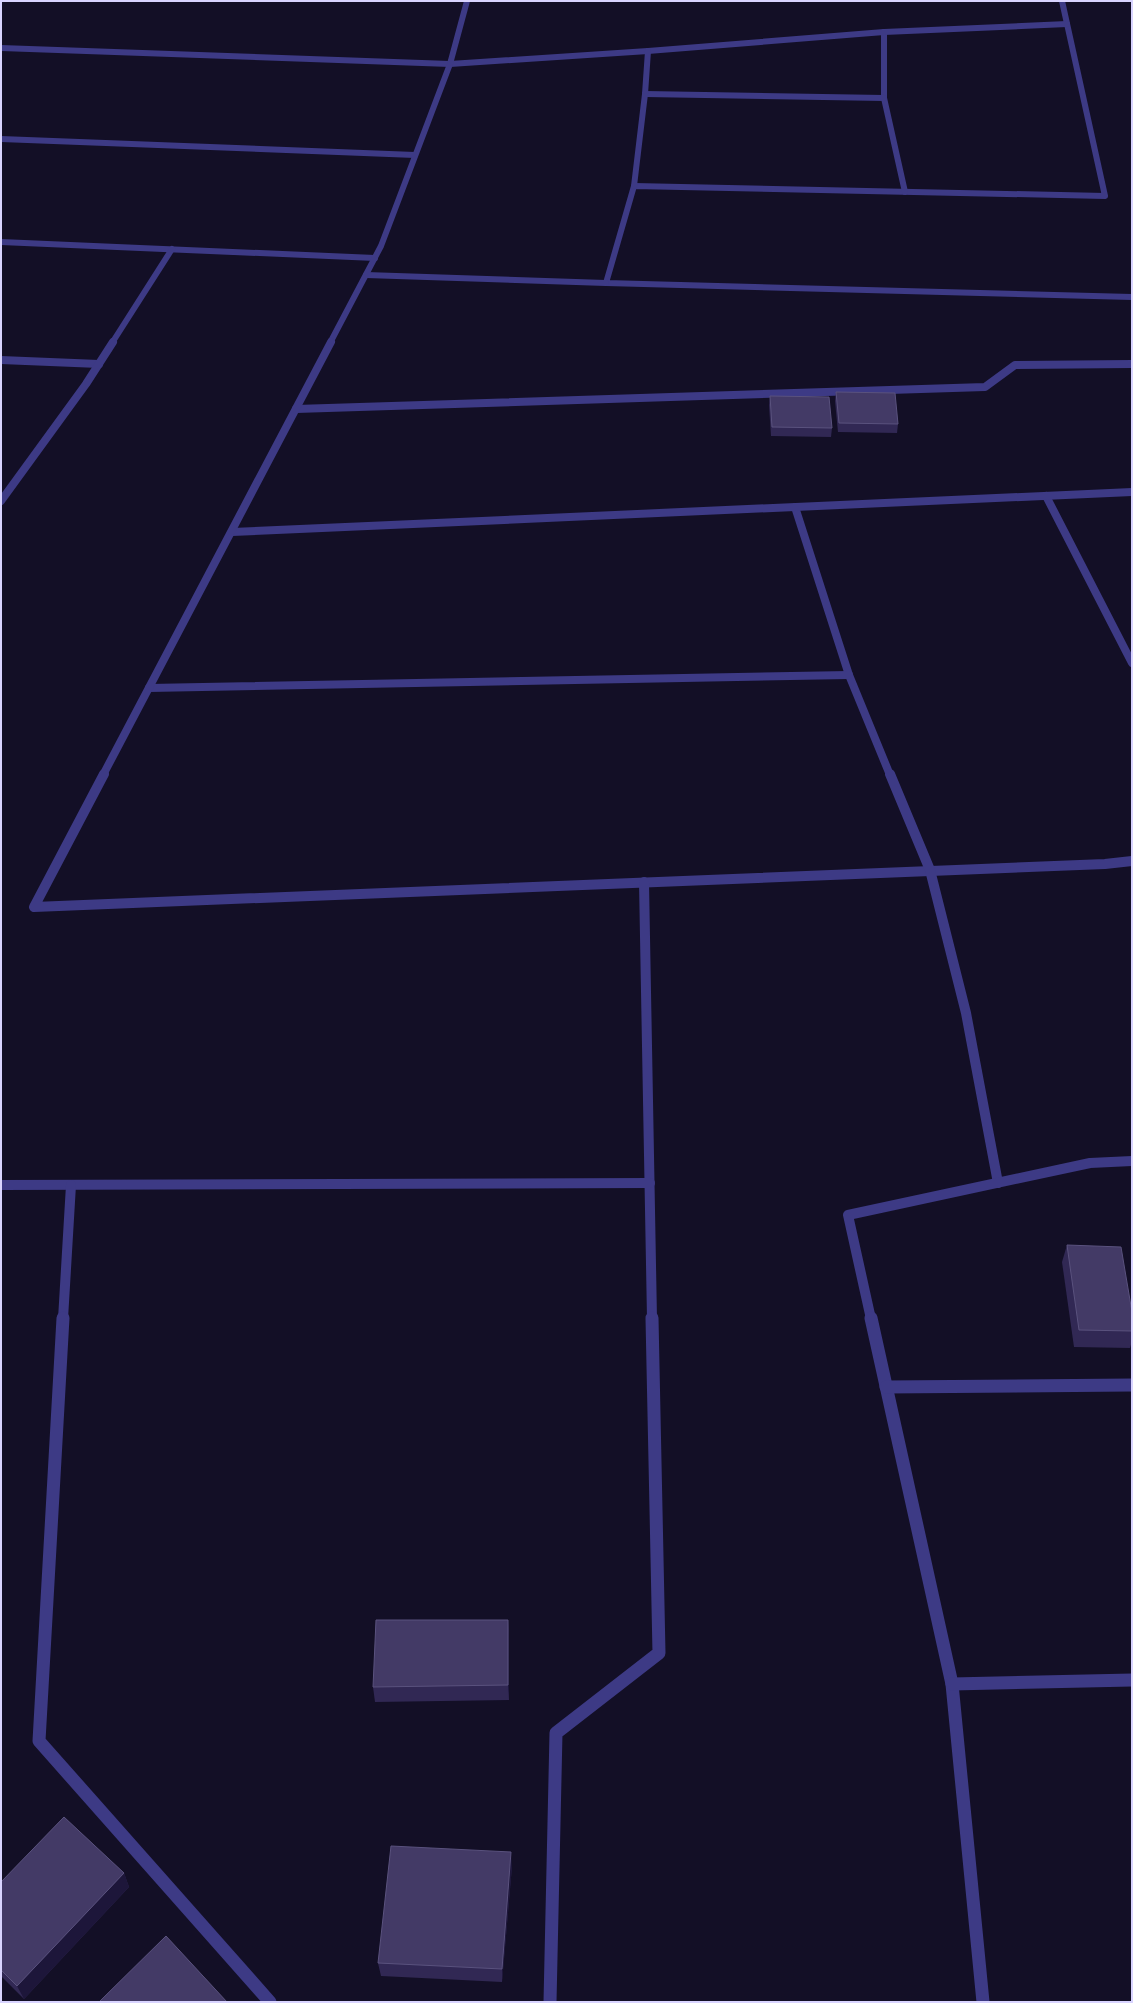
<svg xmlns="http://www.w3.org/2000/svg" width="1133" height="2003" viewBox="0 0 1133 2003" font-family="'Public Sans',sans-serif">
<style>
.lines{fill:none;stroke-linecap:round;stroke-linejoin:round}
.minor-far3{stroke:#3d3a85;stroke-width:6}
.minor-far2{stroke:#3d3a85;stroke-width:8}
.minor-far1{stroke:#3d3a85;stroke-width:10}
.minor{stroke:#3d3a85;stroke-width:13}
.wall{fill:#312854}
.shaded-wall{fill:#1d163a}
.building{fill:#433a66;stroke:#5a527e}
</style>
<rect width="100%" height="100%" fill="#130f26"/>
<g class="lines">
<g class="minor-far3">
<polyline points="1062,1 1105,196 634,186 606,283 1132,297"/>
<polyline points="884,32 884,98 905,192"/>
<polyline points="1,48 450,64 648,51 884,32 1067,24"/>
<polyline points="645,94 884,98"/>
<polyline points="1,139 415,155"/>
<polyline points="634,186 645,94 648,51"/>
<polyline points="1,242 375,258"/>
<polyline points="366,275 606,283"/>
<polyline points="112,343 172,249"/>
<polyline points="330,343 381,246 450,64 467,1"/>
</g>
<g class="minor-far2">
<polyline points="1,360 99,364"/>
<polyline points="296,409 985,387 1015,365 1132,364"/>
<polyline points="1046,496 1132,663"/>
<polyline points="1,501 86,384 113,342"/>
<polyline points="795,507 849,675 890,775"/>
<polyline points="232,532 1132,492"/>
<polyline points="149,688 849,675"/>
<polyline points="103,775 331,342"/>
</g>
<g class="minor-far1">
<polyline points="104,774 34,907 1105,864 1132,861"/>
<polyline points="890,774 930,870 966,1013 998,1183"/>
<polyline points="644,882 652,1319"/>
<polyline points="1,1185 650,1183"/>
<polyline points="63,1319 71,1185"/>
<polyline points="871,1319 848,1215 1090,1163 1132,1161"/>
</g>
<g class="minor">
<polyline points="63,1318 39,1741 270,2002"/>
<polyline points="871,1318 952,1684 983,2002"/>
<polyline points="886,1387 1132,1385"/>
<polyline points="952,1684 1132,1680"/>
<polyline points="550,2002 556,1733 659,1653 652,1318"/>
</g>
</g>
<g class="wall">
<polygon points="836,392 898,424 897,433 838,432 835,401"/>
<polygon points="770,396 832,428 831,437 771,436 769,405"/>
<polygon points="1067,1245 1132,1312 1132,1341 1130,1348 1074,1347 1062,1262"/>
<polygon points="508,1620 509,1635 509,1700 375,1702 373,1687"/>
<polygon points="512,1866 502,1982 381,1976 378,1963"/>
<polygon points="124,1873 129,1887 24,1999 1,1976 1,1882"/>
</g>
<g class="shaded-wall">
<polygon points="508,1620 509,1635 509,1700 508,1685"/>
<polygon points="511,1852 512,1866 502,1982 502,1969"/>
<polygon points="124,1873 129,1887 24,1999 17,1986"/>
</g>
<g class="building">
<polygon points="836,392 895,393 898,424 839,423"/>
<polygon points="770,396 829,397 832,428 772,427"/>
<polygon points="1067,1245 1121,1247 1132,1312 1132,1331 1079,1330"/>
<polygon points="376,1620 508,1620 508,1685 373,1687"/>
<polygon points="64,1817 124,1873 17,1986 1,1970 1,1882"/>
<polygon points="391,1846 511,1852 502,1969 378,1963"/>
<polygon points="166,1936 227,2002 99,2002"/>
</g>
<rect width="1133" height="2003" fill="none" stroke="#d9d4ff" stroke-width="4"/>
</svg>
